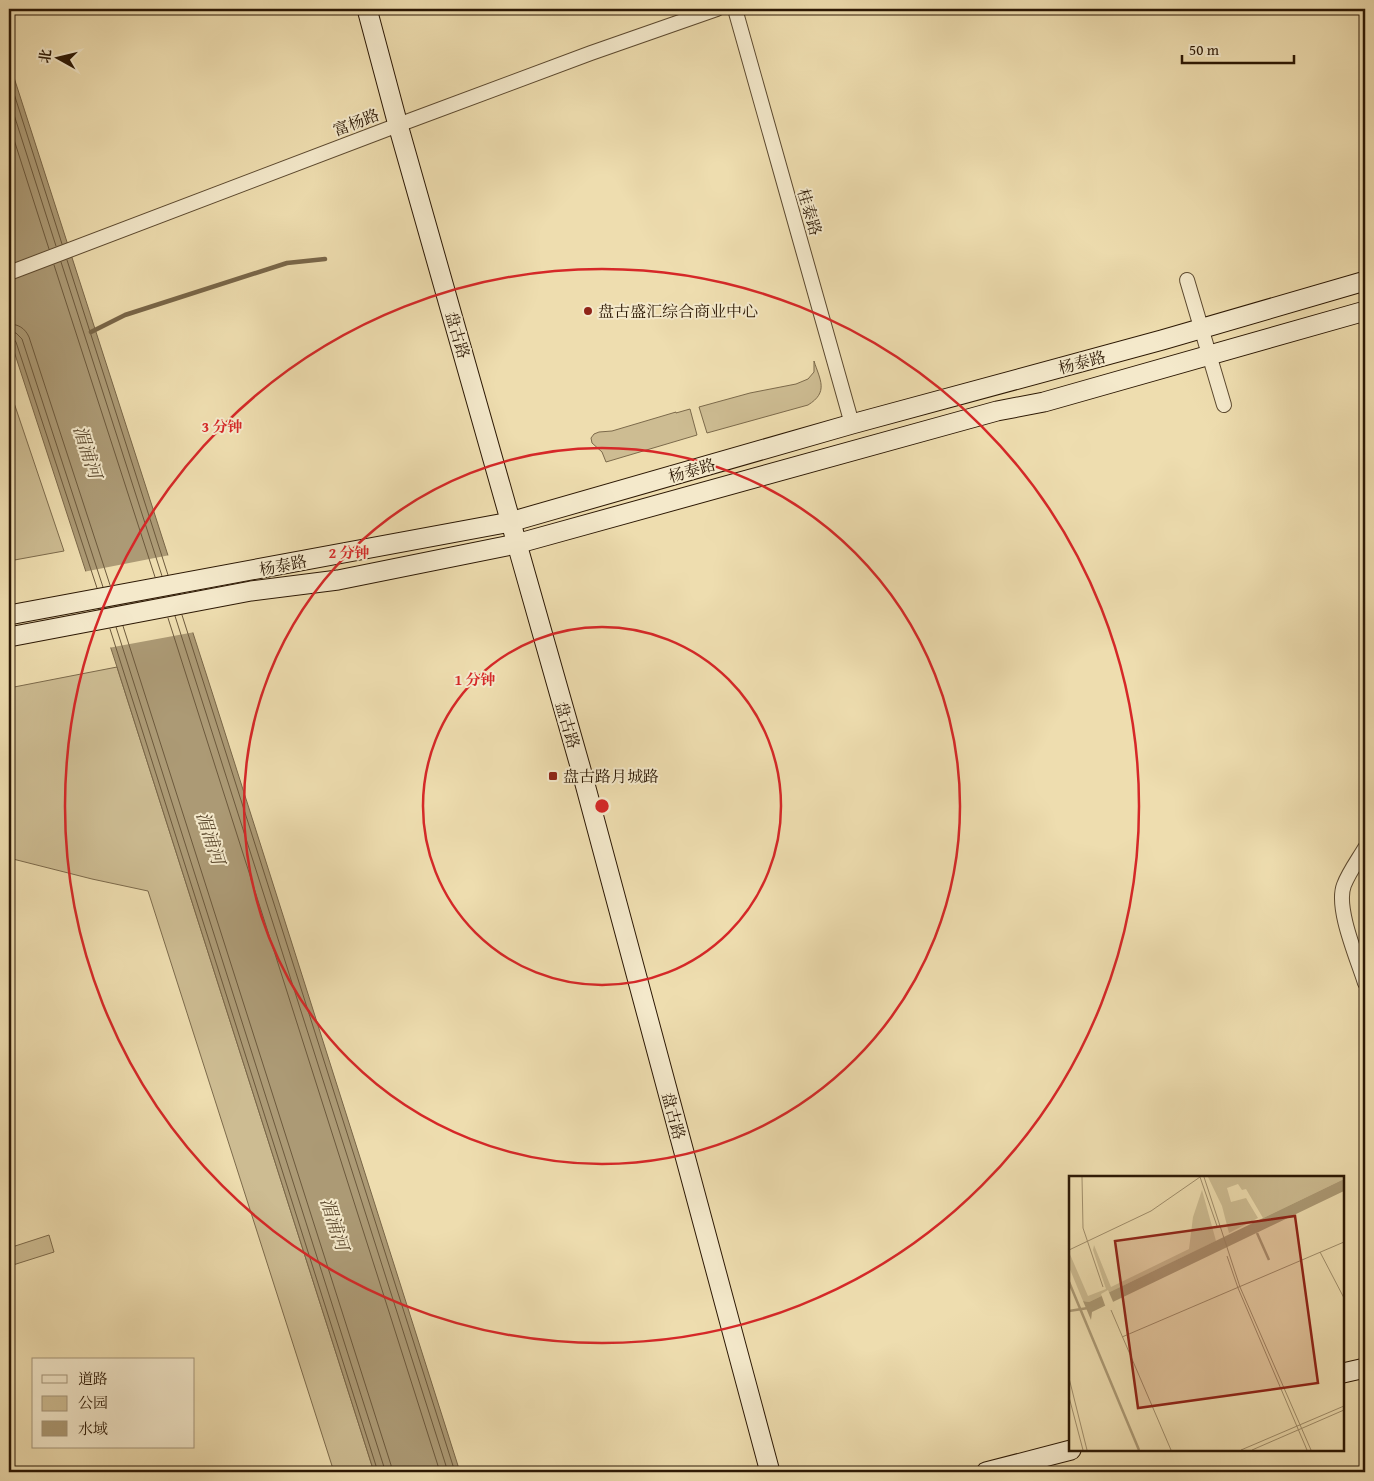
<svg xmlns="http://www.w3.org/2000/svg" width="1374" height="1481" viewBox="0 0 1374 1481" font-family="'Gentium Book Plus','Noto Serif SC',serif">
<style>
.green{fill:#cdbc92;stroke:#7c6a4b}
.water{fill:#ac9a75;stroke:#796648}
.pier{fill:#eeddaf}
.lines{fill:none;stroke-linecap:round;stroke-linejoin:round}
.shore{stroke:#6c593c;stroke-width:1}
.stream{stroke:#796648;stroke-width:4.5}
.street-casing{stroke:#5c492f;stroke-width:16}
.secondary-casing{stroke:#2c1804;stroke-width:21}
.street{stroke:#f4e9cb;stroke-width:14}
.secondary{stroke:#f4e9cb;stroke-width:19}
.ring{fill:none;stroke:#d62828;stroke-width:2.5}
.poi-dot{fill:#8f2418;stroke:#f4e9cb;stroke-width:2}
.labels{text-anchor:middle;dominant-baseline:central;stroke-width:4;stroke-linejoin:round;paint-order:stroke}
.street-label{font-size:16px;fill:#2c1804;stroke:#f4e9cb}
.poi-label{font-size:16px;fill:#2c1804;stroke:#f4e9cb;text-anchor:start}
.water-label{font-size:18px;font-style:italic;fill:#5f4c31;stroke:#f4e9cb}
.inset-river{fill:none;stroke:#ac9a75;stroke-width:2.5}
.inset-road{fill:none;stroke:#a08e6b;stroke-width:1}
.view{fill:#8f2418;fill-opacity:0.15;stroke:#8f2418;stroke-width:2.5}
.inset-edge{fill:none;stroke:#2c1804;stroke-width:2.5}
.centre{fill:#d62828;stroke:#f4e9cb;stroke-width:2.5}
.ring-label{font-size:15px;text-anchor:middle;font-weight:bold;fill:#d62828;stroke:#f4e9cb;stroke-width:4;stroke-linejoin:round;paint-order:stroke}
</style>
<rect width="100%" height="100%" fill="#eeddaf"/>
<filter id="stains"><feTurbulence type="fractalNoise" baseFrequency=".004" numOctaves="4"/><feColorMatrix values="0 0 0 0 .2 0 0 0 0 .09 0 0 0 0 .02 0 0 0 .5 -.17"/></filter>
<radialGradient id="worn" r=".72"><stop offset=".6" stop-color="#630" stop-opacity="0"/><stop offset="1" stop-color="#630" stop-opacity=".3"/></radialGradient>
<g class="green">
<path d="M814,361C820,380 829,392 808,405L707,433L699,407L750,393L796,384L808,379L814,372Z"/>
<polygon points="9,388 64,551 9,561"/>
<polygon points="690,409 697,435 606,462 602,452 592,443 591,438 594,434 599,432 612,431 676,412 676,413"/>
<polygon points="117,667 374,1472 334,1472 148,891 92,879 9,858 9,688"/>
<polygon points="49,1235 54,1252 13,1265 9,1248"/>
</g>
<polygon class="water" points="9,62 212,692 460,1472 374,1472 117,667 9,336"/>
<g class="pier">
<polygon points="170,555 182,591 95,607 83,572"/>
<polygon points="183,596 195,632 108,648 96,612"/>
</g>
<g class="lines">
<g class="shore">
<polyline points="9,78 62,244"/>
<polyline points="9,99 56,246"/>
<polyline points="9,124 49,249"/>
<polyline points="67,260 168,575"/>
<polyline points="61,262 162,576"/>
<polyline points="54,265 155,577"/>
<path d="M9,324C18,324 25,328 29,337L110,585"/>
<polyline points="9,331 16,333 22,339 103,587"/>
<polyline points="9,338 13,338 16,342 97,588"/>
<polyline points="182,615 455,1472"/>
<polyline points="175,616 448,1472"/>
<polyline points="168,618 440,1472"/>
<polyline points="123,626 391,1465 392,1472"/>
<polyline points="116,627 384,1467 385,1472"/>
<polyline points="110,629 378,1472"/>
</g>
<polyline class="stream" points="91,332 125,315 287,263 325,259"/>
<g class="street-casing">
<g id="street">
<polyline points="735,9 852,424"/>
<polyline points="9,273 398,125 591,53 717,9"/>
<polyline points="1187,280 1224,405"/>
<path d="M1365,848C1358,860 1349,872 1344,885C1335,908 1358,960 1365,983"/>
</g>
</g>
<g class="secondary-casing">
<g id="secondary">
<polyline points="367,9 398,125 582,773 770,1472"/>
<polyline points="9,615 510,522 852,424 1162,340 1365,281"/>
<polyline points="9,637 251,591 338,580 516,544 997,411 1044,402 1365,311"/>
<polyline points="1343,1373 1365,1368"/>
<polyline points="986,1472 1071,1450"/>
</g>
</g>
<use href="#street" class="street"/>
<use href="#secondary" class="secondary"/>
</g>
<g class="ring">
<circle cx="602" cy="806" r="179"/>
<circle cx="602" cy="806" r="358"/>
<circle cx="602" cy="806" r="537"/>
</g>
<g class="poi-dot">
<circle cx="588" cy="311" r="5"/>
<rect x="548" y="771" width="10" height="10" rx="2.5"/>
</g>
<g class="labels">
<g class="street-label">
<text transform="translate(356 122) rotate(-21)">富杨路</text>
<text transform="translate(810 212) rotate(74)">桂泰路</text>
<text transform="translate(458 335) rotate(74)">盘古路</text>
<text transform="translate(1082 362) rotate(-15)">杨泰路</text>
<text transform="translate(692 470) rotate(-16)">杨泰路</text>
<text transform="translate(283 565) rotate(-11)">杨泰路</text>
<text transform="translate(568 725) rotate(74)">盘古路</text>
<text transform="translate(674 1116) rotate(75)">盘古路</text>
</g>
<g class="poi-label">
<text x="598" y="311">盘古盛汇综合商业中心</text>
<text x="563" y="776">盘古路月城路</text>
</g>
<g class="water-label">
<text transform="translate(88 452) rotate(72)">湄浦河</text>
<text transform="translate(211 838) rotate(72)">湄浦河</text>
<text transform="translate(335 1224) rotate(72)">湄浦河</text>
</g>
</g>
<g transform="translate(1069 1176)">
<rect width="275" height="275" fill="#eeddaf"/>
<path d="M139,1H275V3L194,42L177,13L173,14L169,8L158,12L162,26L177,22L189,42L160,57L153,30ZM133,14L147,65L20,126L14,125L0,91V76L19,120L37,113L24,74L25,69L42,111L120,73L124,41Z" fill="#cdbc92"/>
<path d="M275,3V15L23,136L22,144L14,125L20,126Z" fill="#ac9a75"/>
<path d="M39,114L45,128L37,132L32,118Z" fill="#eeddaf"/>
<path class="inset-river" d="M188,57L200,84M0,106L70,274M0,135L19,132"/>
<path class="inset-road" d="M13,1L14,52L34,111M131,1L148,50M135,1L171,111L242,274M0,74L82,35L131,1M251,76L275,122M158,80L169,112L238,274M42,134L102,274M53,161L275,66M0,202L18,274M0,221L14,274M172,274L275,230M183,274L275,234"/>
<path class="view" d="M226,40L249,207L69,232L46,65Z"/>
<rect width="275" height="275" class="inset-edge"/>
</g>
<circle cx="602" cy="806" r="8" class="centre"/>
<g class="ring-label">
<text x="222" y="432">3 分钟</text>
<text x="349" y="558">2 分钟</text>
<text x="475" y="685">1 分钟</text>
</g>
<rect width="1374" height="1481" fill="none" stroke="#eeddaf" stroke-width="30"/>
<rect x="10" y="10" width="1354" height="1461" fill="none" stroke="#2c1804" stroke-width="2.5"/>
<rect x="15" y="15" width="1344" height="1451" fill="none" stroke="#2c1804"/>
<rect x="32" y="1358" width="162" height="90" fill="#f4e9cb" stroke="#a4957b"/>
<rect x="42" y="1375" width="25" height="8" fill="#f4e9cb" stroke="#a4957b"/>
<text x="78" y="1384" font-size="15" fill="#2c1804">道路</text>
<rect x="42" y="1396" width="25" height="15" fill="#cdbc92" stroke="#a4957b"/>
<text x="78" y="1408" font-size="15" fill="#2c1804">公园</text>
<rect x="42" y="1421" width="25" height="15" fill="#ac9a75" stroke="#a4957b"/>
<text x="78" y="1434" font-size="15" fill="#2c1804">水域</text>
<g transform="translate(58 58) rotate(278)" stroke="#f4e9cb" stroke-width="4" paint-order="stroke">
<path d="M0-4L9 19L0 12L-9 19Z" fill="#2c1804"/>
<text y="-8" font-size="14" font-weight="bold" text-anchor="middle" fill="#2c1804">北</text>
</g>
<path d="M1182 55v8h112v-8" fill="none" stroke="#2c1804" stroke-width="2.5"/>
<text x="1189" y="55" font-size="15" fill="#2c1804" stroke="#f4e9cb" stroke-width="4" paint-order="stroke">50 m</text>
<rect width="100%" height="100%" filter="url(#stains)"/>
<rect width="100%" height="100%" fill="url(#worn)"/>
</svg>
